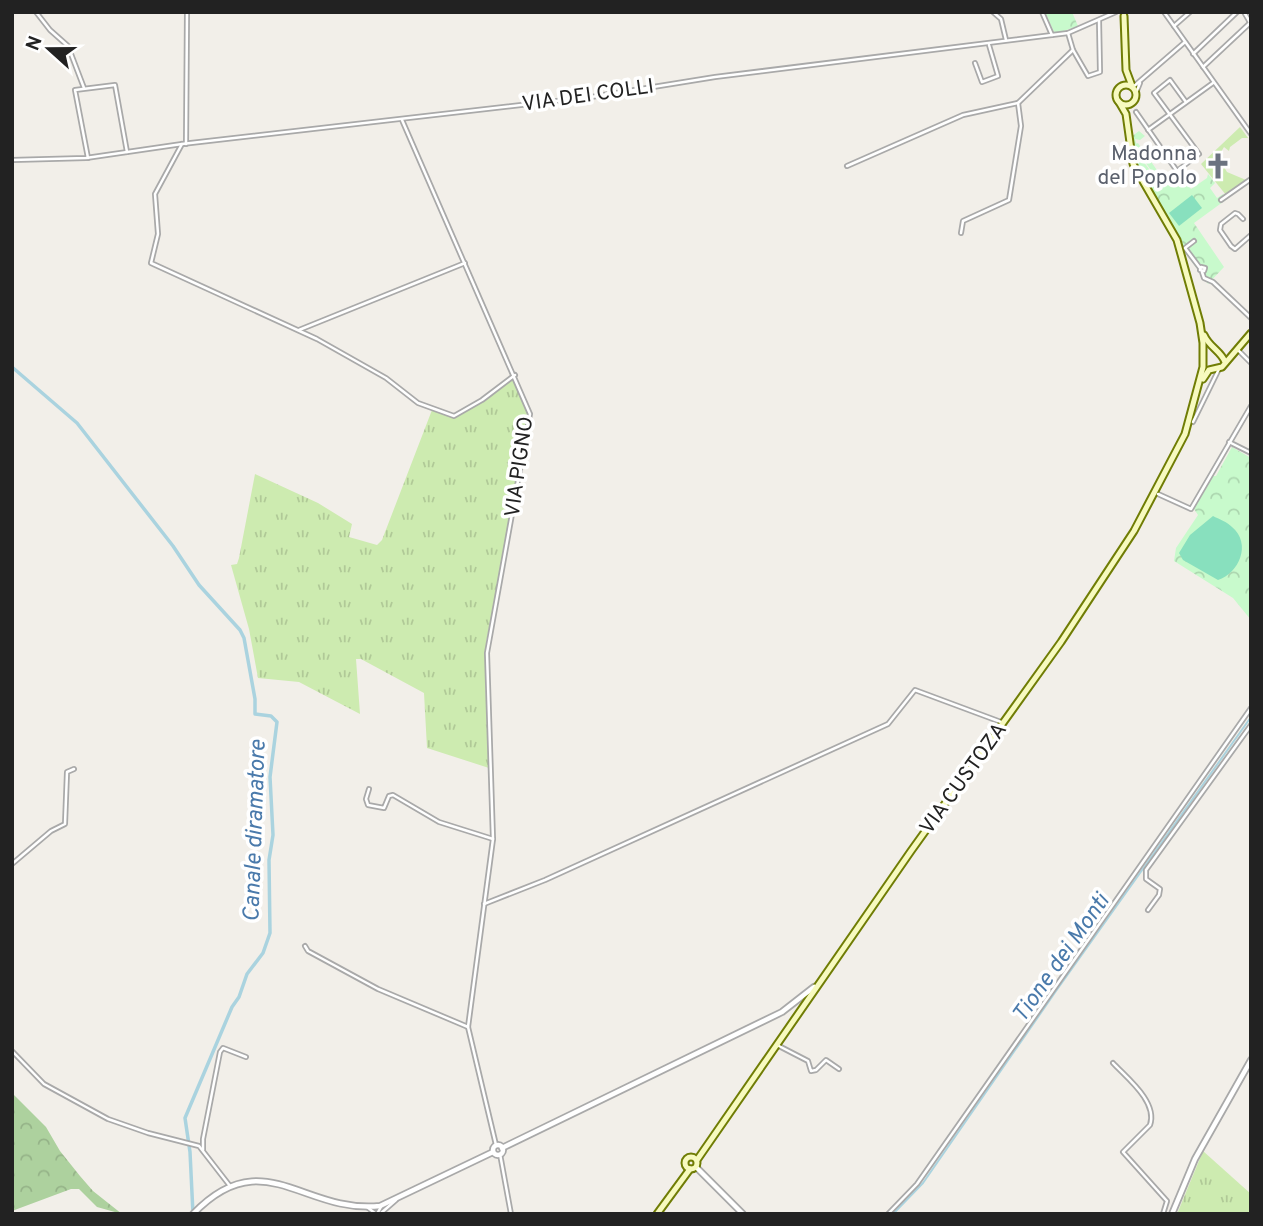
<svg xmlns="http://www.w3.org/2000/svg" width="1263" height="1226" viewBox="0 0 1263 1226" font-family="Overpass,sans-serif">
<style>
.grass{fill:url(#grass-tufts)}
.forest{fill:url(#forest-crowns)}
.park{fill:url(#park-crowns)}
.garden{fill:#cdebb0}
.pitch{fill:#88e0be}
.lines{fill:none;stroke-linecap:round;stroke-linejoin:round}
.stream{stroke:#aad3df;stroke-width:2}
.canal{stroke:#aad3df;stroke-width:3.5}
.minor-casing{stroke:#a9a9a9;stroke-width:6}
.tertiary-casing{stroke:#a9a9a9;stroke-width:8}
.secondary-casing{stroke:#707d05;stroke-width:9}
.minor{stroke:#fff;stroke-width:2.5}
.tertiary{stroke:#fff;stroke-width:4.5}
.secondary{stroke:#f7fabf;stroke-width:5}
.labels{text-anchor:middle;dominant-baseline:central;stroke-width:7;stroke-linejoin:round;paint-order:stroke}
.street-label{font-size:21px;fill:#222;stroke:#fff}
.worship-label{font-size:21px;fill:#5b616d;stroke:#fff;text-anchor:end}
.water-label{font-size:23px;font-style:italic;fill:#4a7aab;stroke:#fff}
</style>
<defs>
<pattern id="grass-tufts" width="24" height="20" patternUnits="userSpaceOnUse" patternTransform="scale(1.75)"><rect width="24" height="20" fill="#cdebb0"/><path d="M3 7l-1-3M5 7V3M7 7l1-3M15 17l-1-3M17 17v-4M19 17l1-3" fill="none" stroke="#b0c997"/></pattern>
<pattern id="forest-crowns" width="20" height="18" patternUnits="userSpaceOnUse" patternTransform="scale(1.75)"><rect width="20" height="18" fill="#add19e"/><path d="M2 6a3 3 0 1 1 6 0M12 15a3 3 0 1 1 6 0" fill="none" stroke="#95b388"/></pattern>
<pattern id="park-crowns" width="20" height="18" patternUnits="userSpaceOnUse" patternTransform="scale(1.75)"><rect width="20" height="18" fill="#c8facc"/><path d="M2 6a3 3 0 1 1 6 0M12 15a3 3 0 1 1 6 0" fill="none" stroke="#acd6af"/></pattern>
</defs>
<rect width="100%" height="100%" fill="#f2efe9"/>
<g class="grass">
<path d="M510,380H515L528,414L506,546L486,642L485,677L489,768L427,748L424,693L361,659H356L360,714L299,682L258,678L249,629L231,565L237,564L239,558L255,474L318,503L352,524L349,537L377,545L382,540L432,410L458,416C476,405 493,393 510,380Z"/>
<polygon points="1203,1151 1251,1194 1251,1214 1177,1214"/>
</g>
<polygon class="forest" points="12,1093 46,1127 60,1151 80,1176 93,1191 122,1214 97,1207 79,1189 71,1189 12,1211"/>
<g class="park">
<polygon points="1045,12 1072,12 1078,26 1058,33 1054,32"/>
<polygon points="1139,131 1145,136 1140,140 1135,139 1140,157 1164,189 1141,156 1136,144 1138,143 1166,183 1179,173 1191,189 1207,178 1208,174 1215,183 1210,188 1217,198 1223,194 1227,199 1194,223 1224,267 1208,284 1182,248 1175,230 1144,180 1136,163 1131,137"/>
<polygon points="1232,447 1251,458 1251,620 1233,598 1174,561 1176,548 1198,515 1194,509 1213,476 1216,476"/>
</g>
<polygon class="garden" points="1240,127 1251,142 1248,138 1242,138 1230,147 1229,151 1224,147 1218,157 1227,172 1246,180 1226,195 1201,164"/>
<g class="pitch">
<polygon points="1192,195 1202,208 1179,226 1169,213"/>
<path d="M1213,516C1219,519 1227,522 1232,527C1252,544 1239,573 1218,580L1183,560L1179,553L1190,535Z"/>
</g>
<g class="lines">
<polyline class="stream" points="893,1214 923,1183 1056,991 1251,717"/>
<polyline class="canal" points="12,367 77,423 173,546 199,585 240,630 244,638 255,699 255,714 271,716 277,722 270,777 273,835 269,860 270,933 263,953 247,974 239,997 232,1007 185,1118 190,1152 193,1214"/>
<g class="minor-casing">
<g id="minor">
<polyline points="36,12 50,30 68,46 84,88"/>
<polyline points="993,12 1001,19 1006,40"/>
<polyline points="1042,12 1052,35"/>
<polyline points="1164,12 1251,134"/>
<polyline points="1244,12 1251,24"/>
<polyline points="1174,26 1190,12"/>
<polyline points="1068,33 1073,50 1088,76 1100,72 1099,20"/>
<polyline points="1193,54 1237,12"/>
<polyline points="975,63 982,82 998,76 989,45"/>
<polyline points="1203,67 1250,23"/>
<polyline points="1133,87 1185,42"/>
<polyline points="1136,93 1140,83"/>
<polyline points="1136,112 1177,171 1199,154 1154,93 1170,80 1186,102"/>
<polyline points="402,120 530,414 487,653 493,839 468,1027 496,1145"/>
<polyline points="1148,130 1213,83"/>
<polyline points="182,144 155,194 158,234 151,263 317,339 386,378 418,403 454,416 482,400 515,375"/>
<polyline points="186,144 187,12"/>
<polyline points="88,158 75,90 115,85 127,152"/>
<polyline points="12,160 86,158 182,144 591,97 715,77 1068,33 1116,12"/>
<polyline points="847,166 963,115 1018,103 1073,50"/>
<polyline points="1221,200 1251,179"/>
<polyline points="1243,219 1238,214 1235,213 1221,224 1220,230 1231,246 1235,249 1251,235"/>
<polyline points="961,233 963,221 1009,200 1021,126 1018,103"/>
<polyline points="1194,241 1185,248 1200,268"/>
<polygon points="1201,267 1205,268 1204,271 1200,270"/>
<polyline points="1202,272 1204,278 1213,282 1251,318"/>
<polyline points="299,330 465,263"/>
<polyline points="1237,349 1251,363"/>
<polyline points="1193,422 1219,369"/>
<polyline points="1229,442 1251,453"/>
<polyline points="1158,494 1191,509 1251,406"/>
<polyline points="369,789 366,799 368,805 384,808 389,796 393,795 439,822 493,839"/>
<polyline points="12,864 51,831 65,824 67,772 74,769"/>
<polyline points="484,904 545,880 888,724 915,690 1001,722"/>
<polyline points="1148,910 1159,895 1160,889 1146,879 1146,870 1251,725"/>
<polyline points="305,946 308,951 378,989 468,1027"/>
<polyline points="777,1045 808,1061 811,1071 816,1070 826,1060 839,1069"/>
<polyline points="12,1051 44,1084 108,1119 148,1133 199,1146 230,1186"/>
<path d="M1113,1063C1127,1078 1158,1102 1150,1125L1123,1152L1167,1201L1163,1214"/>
<polyline points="203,1150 203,1139 220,1052 223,1048 246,1057"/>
<polyline points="500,1154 511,1214"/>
<polyline points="367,1207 376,1214"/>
<polyline points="377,1214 382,1205"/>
<polyline points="380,1214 396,1200"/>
<polyline points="888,1214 917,1184 1251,708"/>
</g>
</g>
<g class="tertiary-casing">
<g id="tertiary">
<circle cx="498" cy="1150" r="5"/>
<polyline points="502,1148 782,1012 814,987"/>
<polyline points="696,1167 743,1214"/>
<path d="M193,1214C263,1141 303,1214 380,1206L493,1152"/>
<polyline points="1172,1214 1195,1159 1251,1060"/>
</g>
</g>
<g class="secondary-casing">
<g id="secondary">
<polyline points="1124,16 1126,70 1132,86"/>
<circle cx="1126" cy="95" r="10"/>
<path d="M1204,335C1209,347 1221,351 1225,362"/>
<polyline points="1203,379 1209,370 1222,367 1251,333"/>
<circle cx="691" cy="1163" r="6"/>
<polyline points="697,1160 911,851 1061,642 1134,531 1185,434 1203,367 1203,343 1200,323 1177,240 1133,164 1126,114 1119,102"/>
<polyline points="657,1214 690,1169"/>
</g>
</g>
<use href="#minor" class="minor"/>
<use href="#tertiary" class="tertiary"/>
<use href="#secondary" class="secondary"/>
</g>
<defs>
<g id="church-bare" transform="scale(2.1)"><path d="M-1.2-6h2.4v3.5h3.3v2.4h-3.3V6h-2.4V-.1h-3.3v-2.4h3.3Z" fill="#6b7280" stroke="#fff" stroke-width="2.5" paint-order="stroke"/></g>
</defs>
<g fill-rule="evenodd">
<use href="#church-bare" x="1218" y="166"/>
</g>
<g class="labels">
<g class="street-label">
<text transform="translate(588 96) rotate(-8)">VIA DEI COLLI</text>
<text transform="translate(520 467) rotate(-82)">VIA PIGNO</text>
<text transform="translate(964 779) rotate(-54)">VIA CUSTOZA</text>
</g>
<g class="worship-label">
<text x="1197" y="154">Madonna<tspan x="1197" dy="24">del Popolo</tspan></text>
</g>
<g class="water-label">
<text transform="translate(256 831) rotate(-88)">Canale diramatore</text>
<text transform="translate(1062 959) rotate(-55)">Tione dei Monti</text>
</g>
</g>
<rect width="1263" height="1226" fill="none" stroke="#222222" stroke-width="28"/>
<g transform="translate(49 49) rotate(291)" stroke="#ffffff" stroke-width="5" paint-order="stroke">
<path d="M0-5L12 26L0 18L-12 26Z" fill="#222222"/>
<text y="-10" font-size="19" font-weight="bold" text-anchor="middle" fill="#222222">N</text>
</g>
</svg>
